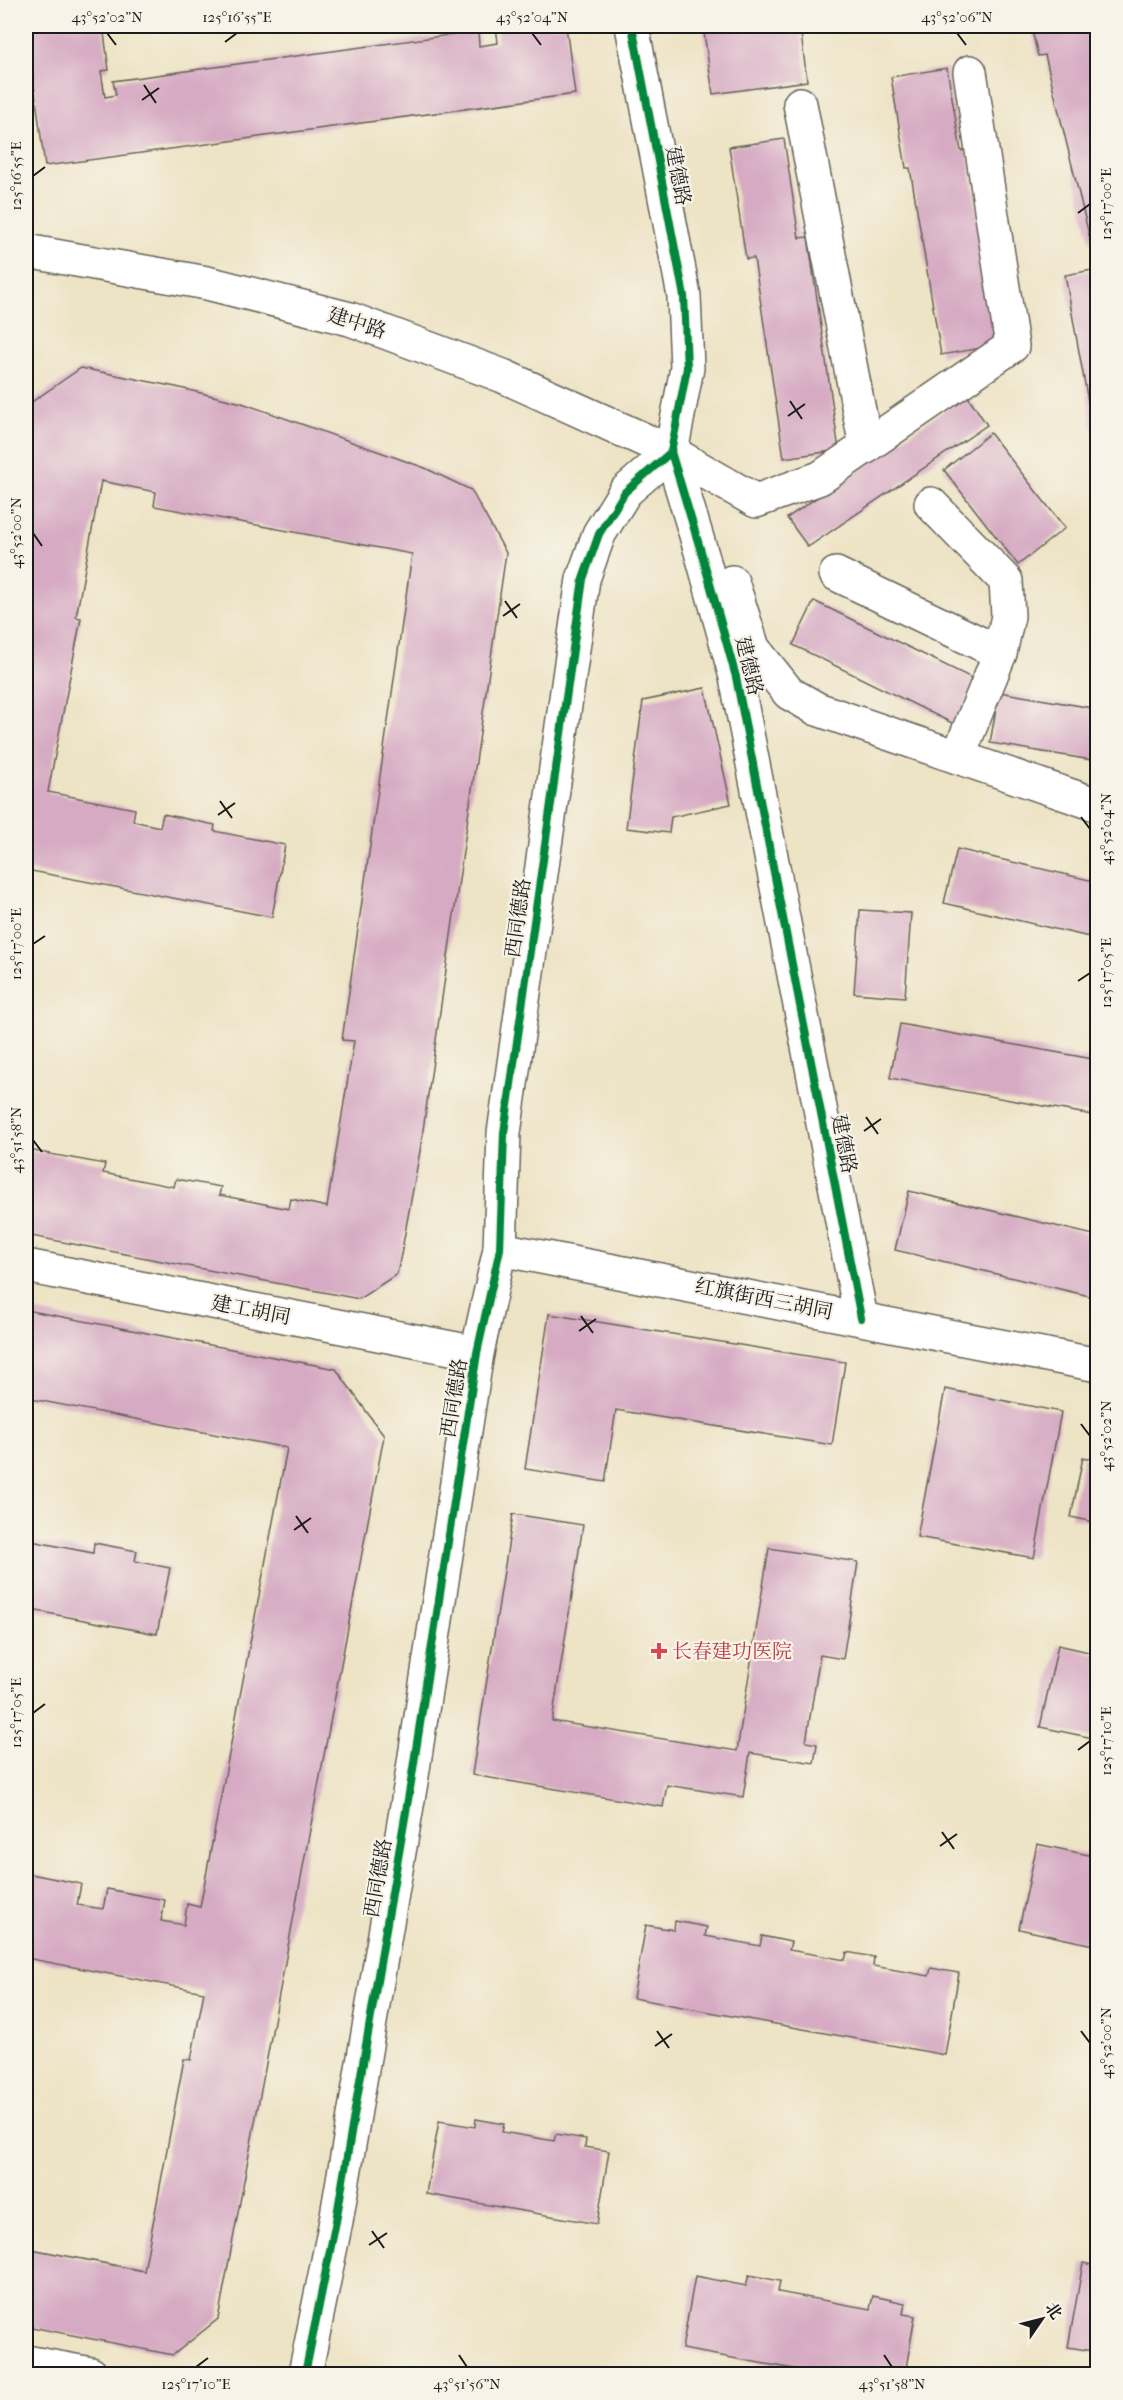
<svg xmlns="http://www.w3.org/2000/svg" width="1123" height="2400" viewBox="0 0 1123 2400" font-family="'IM FELL French Canon','Noto Serif SC',serif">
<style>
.building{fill:#d6aac3}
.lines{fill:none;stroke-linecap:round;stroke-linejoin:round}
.minor-casing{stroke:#656257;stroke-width:36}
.minor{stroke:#fff;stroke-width:33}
.cycleway-casing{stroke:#f7f3e8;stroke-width:11}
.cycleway{stroke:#00873e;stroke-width:8}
.ticks{fill:none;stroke:#1c1c1c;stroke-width:2}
.health-dot{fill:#e0444e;stroke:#f7f3e8;stroke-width:2}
.labels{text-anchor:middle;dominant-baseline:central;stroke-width:4.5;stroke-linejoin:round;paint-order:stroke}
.street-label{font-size:20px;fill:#1c1c1c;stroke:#f7f3e8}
.health-label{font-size:20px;fill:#be3a42;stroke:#f7f3e8;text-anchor:start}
.neatline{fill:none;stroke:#1c1c1c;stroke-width:2}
.ticks-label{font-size:15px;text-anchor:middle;fill:#1c1c1c}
</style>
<rect width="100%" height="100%" fill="#f7f3e8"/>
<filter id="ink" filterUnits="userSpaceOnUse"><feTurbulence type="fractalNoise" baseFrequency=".0167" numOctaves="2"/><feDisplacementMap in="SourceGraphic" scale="12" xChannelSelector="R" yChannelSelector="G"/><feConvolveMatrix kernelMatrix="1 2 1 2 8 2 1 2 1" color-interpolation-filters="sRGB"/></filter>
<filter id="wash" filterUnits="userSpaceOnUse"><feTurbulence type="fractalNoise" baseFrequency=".008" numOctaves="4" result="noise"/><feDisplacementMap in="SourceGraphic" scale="24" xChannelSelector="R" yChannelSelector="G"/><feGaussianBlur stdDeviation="1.35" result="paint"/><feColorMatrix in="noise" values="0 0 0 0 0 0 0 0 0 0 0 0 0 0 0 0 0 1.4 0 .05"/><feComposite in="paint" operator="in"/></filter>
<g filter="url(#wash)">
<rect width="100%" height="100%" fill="#ede3c5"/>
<g id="blocks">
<g class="building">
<polygon points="26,26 103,26 109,70 101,71 105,97 116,95 113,81 478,31 479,46 498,43 496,26 566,26 575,94 45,166"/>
<polygon points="703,26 800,26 807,81 713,94"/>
<polygon points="1031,26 1089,26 1092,37 1098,36 1098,241 1091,243 1045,55 1038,56"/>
<polygon points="947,68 961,151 967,150 999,345 941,355 910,168 906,168 891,77"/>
<polygon points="784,139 799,238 808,237 839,450 784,458 754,258 746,259 729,147"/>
<polygon points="1098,269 1098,445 1096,445 1065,275"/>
<polygon points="81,368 176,387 242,403 425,468 471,490 506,553 420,1151 401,1255 397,1274 359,1299 26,1235 26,1140 30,1141 28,1150 105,1164 103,1173 174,1187 176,1179 221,1187 219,1195 289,1209 291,1199 327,1207 354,1041 342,1040 412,554 154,506 156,492 101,481 76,617 81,618 48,792 135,809 133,821 160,827 163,814 215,825 214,831 285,845 272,917 26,870 26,406"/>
<polygon points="967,395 987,425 808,547 787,518"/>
<polygon points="990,433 1065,528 1018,565 944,470"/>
<polygon points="814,601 978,681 956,725 793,645"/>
<polygon points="705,688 731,804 671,817 669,833 626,828 643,701"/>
<polygon points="999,692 1098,709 1098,761 990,743"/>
<polygon points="957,849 1098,882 1098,939 944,903"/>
<polygon points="860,910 911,913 905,997 854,993"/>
<polygon points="900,1024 1098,1060 1098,1116 890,1078"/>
<polygon points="909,1191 1098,1236 1098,1298 895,1250"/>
<polygon points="26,1310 336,1369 384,1436 218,2319 173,2355 26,2326 26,2248 144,2271 184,2059 191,2060 204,1992 26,1958 26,1873 81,1884 77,1905 103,1909 107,1889 165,1900 161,1921 184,1925 187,1904 200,1907 287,1448 26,1398"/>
<polygon points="549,1314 845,1362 832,1445 616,1410 605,1482 525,1469"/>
<polygon points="945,1389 1061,1412 1034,1558 917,1537"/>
<polygon points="1083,1457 1098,1460 1098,1523 1071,1517"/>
<polygon points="513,1514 583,1525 552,1721 737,1751 769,1548 858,1562 843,1659 820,1655 806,1742 817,1744 814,1763 750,1753 743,1797 667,1785 663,1807 472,1775"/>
<polygon points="26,1540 93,1553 94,1543 137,1551 135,1561 170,1568 157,1634 26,1609"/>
<polygon points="1058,1645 1098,1654 1098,1739 1040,1727"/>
<polygon points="1037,1844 1098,1857 1098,1946 1019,1929"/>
<polygon points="675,1921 707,1927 705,1936 760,1946 762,1936 791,1942 789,1950 845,1960 847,1952 874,1957 873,1966 929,1976 931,1968 959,1973 945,2055 633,1998 646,1925 674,1930"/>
<polygon points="476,2119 504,2124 502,2132 554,2141 556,2134 586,2139 585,2147 609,2151 597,2224 426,2194 439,2121 475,2127"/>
<polygon points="1083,2263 1098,2266 1098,2352 1068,2347"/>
<polygon points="749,2275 780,2281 778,2292 870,2309 873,2296 905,2303 903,2314 915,2316 905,2374 822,2374 682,2349 695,2276 746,2286"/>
</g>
</g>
</g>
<g filter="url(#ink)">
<use href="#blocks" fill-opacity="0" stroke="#656257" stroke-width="1.5"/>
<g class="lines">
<g class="minor-casing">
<g id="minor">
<polyline points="632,26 684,296 687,368 671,452 702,555 736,677 861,1318"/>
<polyline points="800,104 866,447"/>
<polyline points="26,251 207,283 350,319 503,376 671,452 756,501 820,478 1012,346 970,72"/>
<polyline points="931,504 1006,581 1008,616 1000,653"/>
<polyline points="836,574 1000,653 958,757"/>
<polyline points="732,582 753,648 789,693 817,709 1098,805"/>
<polyline points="500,1249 1098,1365"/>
<polyline points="26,1266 477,1353"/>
<polyline points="26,2362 91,2374"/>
<polyline points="305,2374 336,2221 411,1782 477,1353 500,1249 504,1133 583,579 599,534 625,492 671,452"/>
</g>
</g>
<use href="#minor" class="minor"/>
<g class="cycleway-casing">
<g id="cycleway">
<polyline points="632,26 684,296 687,368 671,452 702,555 736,677 861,1318"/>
<polyline points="305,2374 336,2221 411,1782 477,1353 500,1249 504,1133 583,579 599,534 625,492 671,452"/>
</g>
</g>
<use href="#cycleway" class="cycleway"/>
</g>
</g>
<path class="ticks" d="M107,33L116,45M532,33L541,45M957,33L966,45M225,42L237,33M144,85L156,103M142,100L159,88M33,176L45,167M1078,213L1090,204M790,401L802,419M788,416L805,404M33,533L42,546M505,601L517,618M503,616L520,604M220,801L232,818M218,815L235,803M1081,817L1090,829M33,944L45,936M1078,981L1090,973M866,1117L878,1134M864,1131L881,1119M33,1140L42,1152M581,1316L593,1333M579,1331L596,1319M1081,1424L1090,1436M296,1516L308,1533M294,1530L311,1518M33,1713L45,1704M1078,1750L1090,1741M942,1832L954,1849M940,1846L957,1834M657,2031L669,2048M1081,2031L1090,2043M655,2046L672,2034M372,2231L384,2248M369,2245L387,2233M459,2355L467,2367M884,2355L892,2367M196,2367L208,2358"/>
<path class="health-dot" d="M656 1642h6v6h6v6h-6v6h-6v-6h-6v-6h6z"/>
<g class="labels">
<g class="street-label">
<text transform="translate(678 176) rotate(79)">建德路</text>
<text transform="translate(357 323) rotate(18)">建中路</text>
<text transform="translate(749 666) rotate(76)">建德路</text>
<text transform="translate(518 918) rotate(-82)">西同德路</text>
<text transform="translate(844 1144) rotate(79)">建德路</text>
<text transform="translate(764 1299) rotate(11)">红旗街西三胡同</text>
<text transform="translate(251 1310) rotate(11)">建工胡同</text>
<text transform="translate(454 1398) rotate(-81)">西同德路</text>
<text transform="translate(378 1878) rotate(-80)">西同德路</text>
</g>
<g class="health-label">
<text x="672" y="1651">长春建功医院</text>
</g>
</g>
<rect width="1123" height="2400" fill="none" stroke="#f7f3e8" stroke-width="66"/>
<g transform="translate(1042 2319) rotate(55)" stroke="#f7f3e8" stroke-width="4.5" paint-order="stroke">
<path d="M0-4.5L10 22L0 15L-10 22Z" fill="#1c1c1c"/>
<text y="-9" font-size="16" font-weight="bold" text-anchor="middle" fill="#1c1c1c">北</text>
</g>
<rect x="33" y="33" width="1057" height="2334" class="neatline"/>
<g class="ticks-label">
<text x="107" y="22">43°52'02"N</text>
<text x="237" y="22">125°16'55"E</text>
<text x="532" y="22">43°52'04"N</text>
<text x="957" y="22">43°52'06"N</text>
<text transform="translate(16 176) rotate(-90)" y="5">125°16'55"E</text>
<text transform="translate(1106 204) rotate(-90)" y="5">125°17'00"E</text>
<text transform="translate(16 533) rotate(-90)" y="5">43°52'00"N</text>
<text transform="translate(1106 829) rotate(-90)" y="5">43°52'04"N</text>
<text transform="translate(16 944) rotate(-90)" y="5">125°17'00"E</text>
<text transform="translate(1106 973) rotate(-90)" y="5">125°17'05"E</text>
<text transform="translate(16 1140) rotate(-90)" y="5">43°51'58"N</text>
<text transform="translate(1106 1436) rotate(-90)" y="5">43°52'02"N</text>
<text transform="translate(16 1713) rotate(-90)" y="5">125°17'05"E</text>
<text transform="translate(1106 1741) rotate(-90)" y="5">125°17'10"E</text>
<text transform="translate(1106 2043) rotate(-90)" y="5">43°52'00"N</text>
<text x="196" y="2389">125°17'10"E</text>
<text x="467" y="2389">43°51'56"N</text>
<text x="892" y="2389">43°51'58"N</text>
</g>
</svg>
